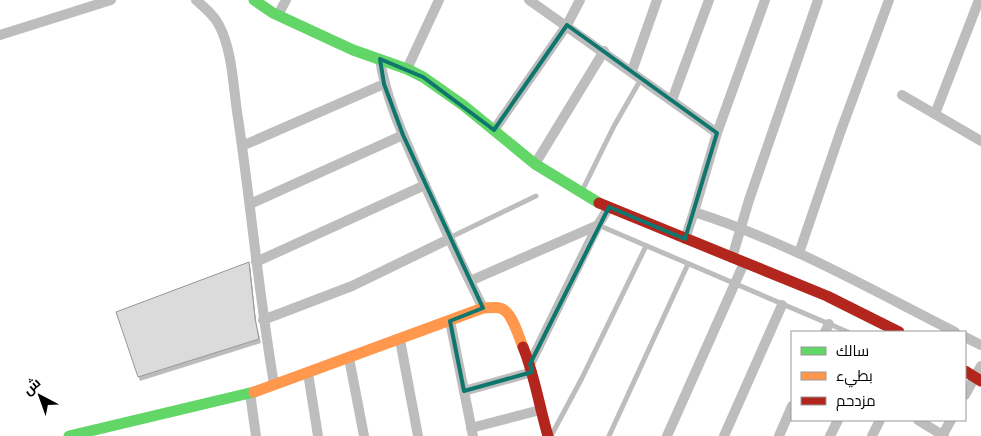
<svg xmlns="http://www.w3.org/2000/svg" width="981" height="436" viewBox="0 0 981 436" font-family="Inter,Cairo,sans-serif">
<style>
.lines{fill:none;stroke-linecap:round;stroke-linejoin:round}
.lane{stroke:#bdbdbd;stroke-width:5}
.street{stroke:#bdbdbd;stroke-width:10}
.fast{stroke:#63d668;stroke-width:11}
.slow{stroke:#ff974d;stroke-width:11}
.jam{stroke:#b3261e;stroke-width:11}
.wall{fill:#bcbcbc}
.shaded-wall{fill:#999}
.building{fill:#dbdbdb;stroke:#999}
.marked{fill:none;stroke:#0f766e;stroke-width:4;stroke-linejoin:round}
</style>
<rect width="100%" height="100%" fill="#fff"/>
<g class="lines">
<g class="lane">
<polyline points="582,191 614,126 641,79"/>
<polyline points="598,225 848,332"/>
<polyline points="449,238 536,196"/>
<polyline points="551,436 582,378 646,246"/>
<polyline points="609,436 688,264"/>
</g>
<g class="street">
<path d="M196,0C205,8 214,15 219,25C233,52 233,88 238,118C251,206 259,296 274,384"/>
<polyline points="529,0 717,133"/>
<path d="M765,0L717,133L694,212C786,241 870,289 955,332"/>
<polyline points="278,15 286,0"/>
<polyline points="0,35 111,0"/>
<path d="M380,59C386,100 404,137 420,174C440,219 461,264 483,308"/>
<polyline points="407,69 439,0"/>
<polyline points="632,71 657,0"/>
<polyline points="902,95 981,141"/>
<polyline points="672,100 709,0"/>
<polyline points="935,114 979,0"/>
<polyline points="494,130 567,25 580,0"/>
<polyline points="242,146 384,84"/>
<polyline points="535,164 604,51"/>
<polyline points="250,204 403,135"/>
<polyline points="685,239 694,212"/>
<polyline points="799,253 840,133 889,0"/>
<polyline points="732,258 749,200 818,0"/>
<polyline points="256,262 425,185"/>
<polyline points="470,281 598,225 609,207"/>
<polyline points="263,320 352,286 449,239"/>
<polyline points="450,321 473,436"/>
<polyline points="825,332 829,324"/>
<polyline points="965,337 981,345"/>
<polyline points="400,340 418,436"/>
<polyline points="349,358 364,436"/>
<polyline points="530,364 598,225"/>
<polyline points="308,373 318,436"/>
<polyline points="464,391 532,372"/>
<polyline points="250,393 256,436"/>
<polyline points="965,395 981,366"/>
<polyline points="918,420 944,436"/>
<polyline points="471,428 540,410"/>
<polyline points="667,436 744,263"/>
<polyline points="724,436 782,305"/>
<polyline points="779,436 792,406"/>
<polyline points="830,436 838,420"/>
<polyline points="872,436 880,420"/>
<polyline points="942,436 951,420"/>
</g>
<g class="fast">
<polyline points="254,0 273,13 353,50 407,69 423,77 463,105 535,164 599,203"/>
<polyline points="69,436 254,392"/>
</g>
<path class="slow" d="M254,392L483,308C489,308 499,306 504,310C513,316 519,337 523,347"/>
<g class="jam">
<polyline points="599,203 827,296 899,332"/>
<path d="M523,347C535,376 539,406 548,436"/>
<polyline points="965,371 981,381"/>
</g>
</g>
<polygon class="wall" points="249,262 250,266 256,322 261,343 140,381 116,312"/>
<polygon class="shaded-wall" points="249,262 250,266 256,322 261,343 255,318"/>
<polygon class="building" points="249,262 255,318 259,339 138,377 116,312"/>
<path class="marked" d="M567,25L717,133L685,239L609,207L530,364L532,372L464,391L450,321L483,308L403,135L384,84L380,59L423,77L494,130Z"/>
<rect x="791" y="331" width="175" height="90" fill="#ffffff" stroke="#999999"/>
<rect x="801" y="347" width="25" height="8" fill="#63d668" stroke="#999999"/>
<text x="836" y="356" font-size="15" fill="#000000">سالك</text>
<rect x="801" y="372" width="25" height="8" fill="#ff974d" stroke="#999999"/>
<text x="836" y="381" font-size="15" fill="#000000">بطيء</text>
<rect x="801" y="397" width="25" height="8" fill="#b3261e" stroke="#999999"/>
<text x="836" y="406" font-size="15" fill="#000000">مزدحم</text>
<g transform="translate(40 396) rotate(319)" stroke="#ffffff" stroke-width="4" paint-order="stroke">
<path d="M0-4L9 19L0 12L-9 19Z" fill="#000000"/>
<text y="-8" font-size="14" font-weight="bold" text-anchor="middle" fill="#000000">ش</text>
</g>
</svg>
